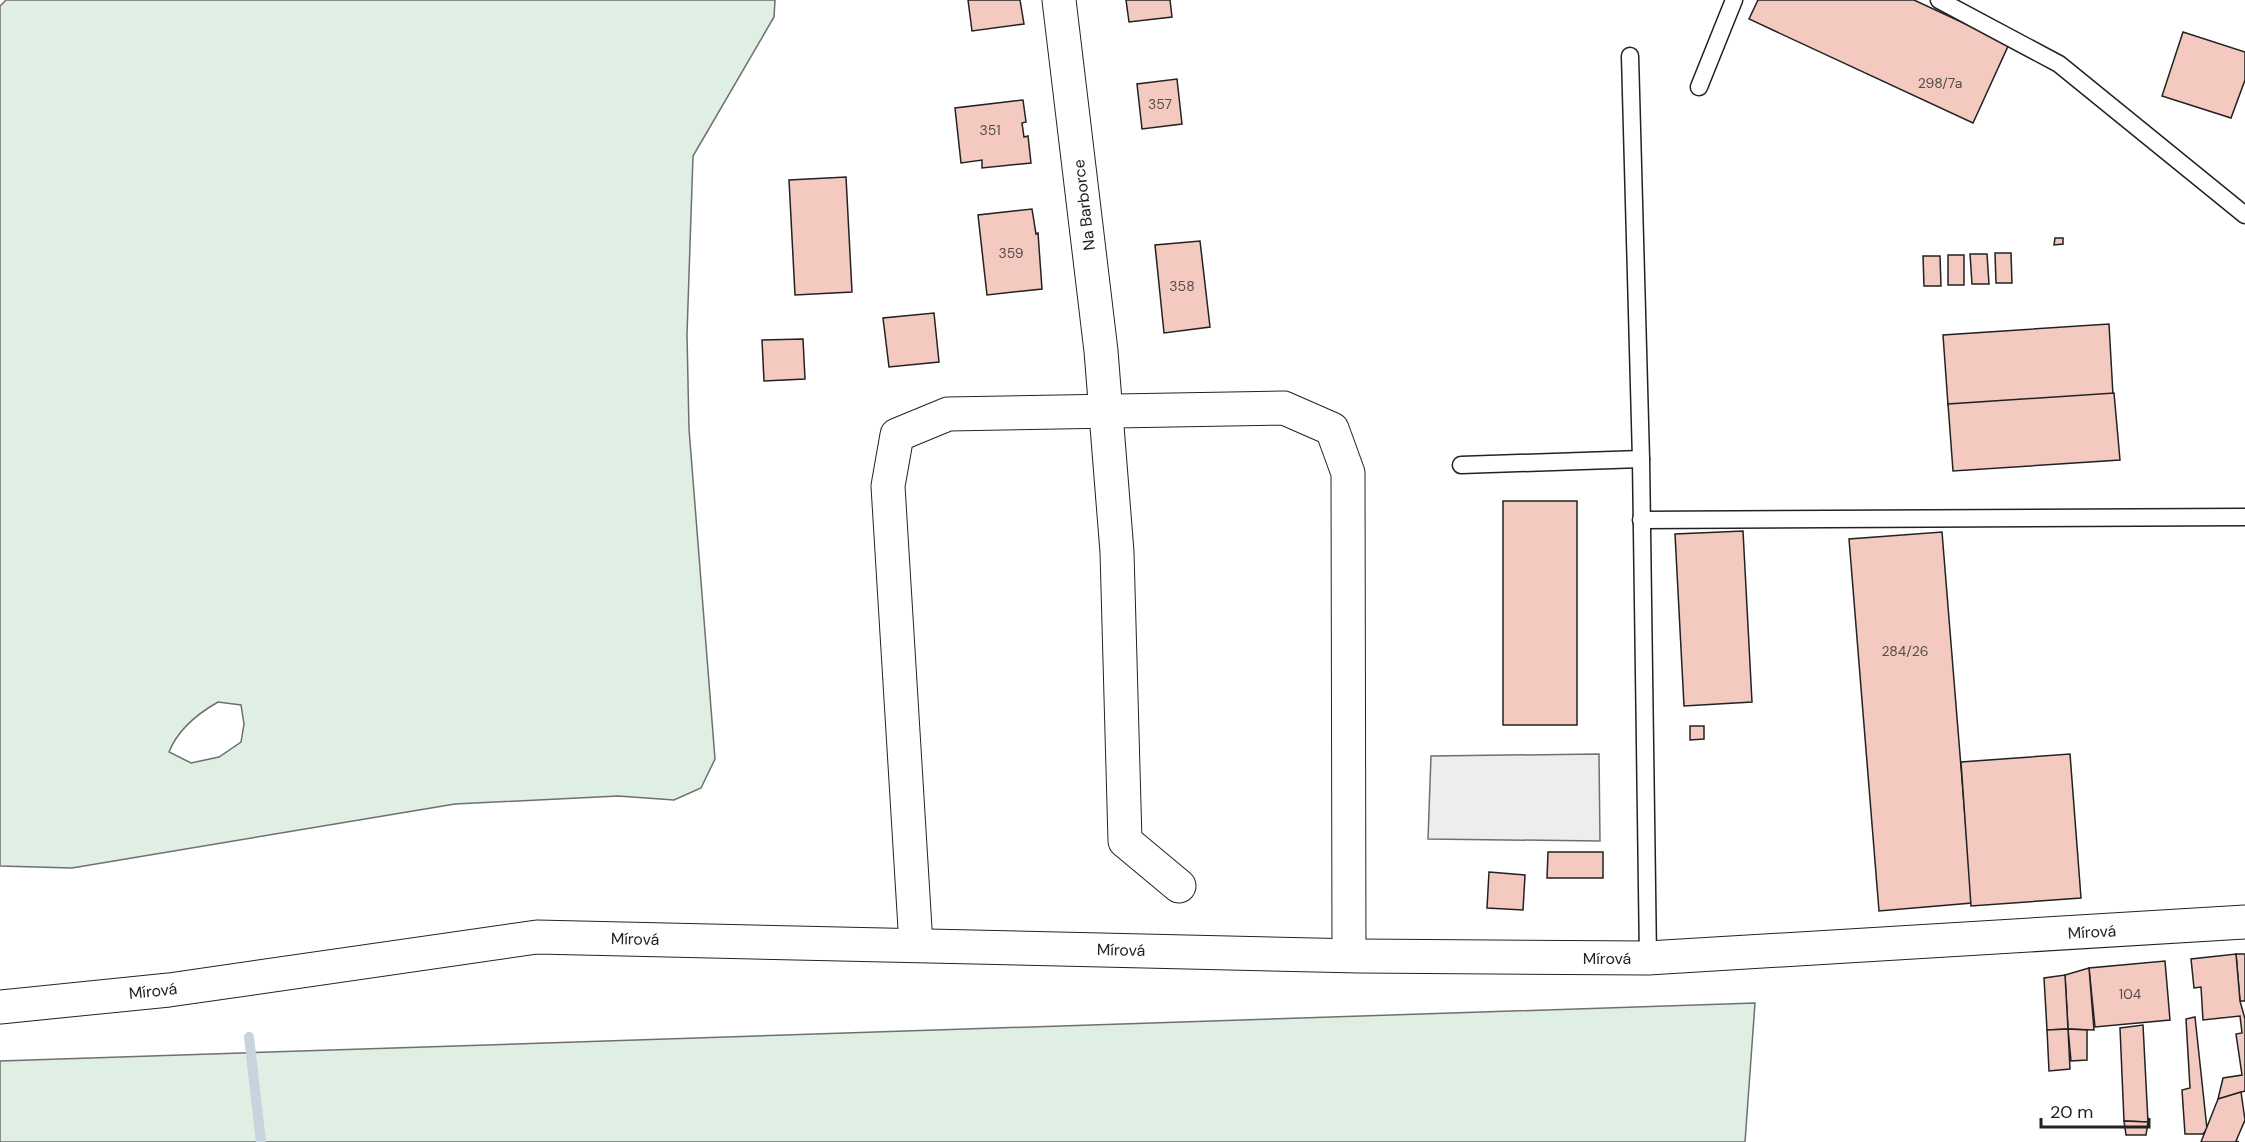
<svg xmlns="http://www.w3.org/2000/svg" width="2245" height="1142" viewBox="0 0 2245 1142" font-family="'DM Sans',sans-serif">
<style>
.green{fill:#e0efe3;stroke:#6f6f6f;stroke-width:1.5;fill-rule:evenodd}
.parking{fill:#ededed;stroke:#6f6f6f;stroke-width:1.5}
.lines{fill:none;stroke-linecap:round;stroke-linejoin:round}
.stream{stroke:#c7d3dd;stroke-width:10}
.building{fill:#f3c9c0;stroke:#222;stroke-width:1.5}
.service-casing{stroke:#222;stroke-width:19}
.minor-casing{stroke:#222;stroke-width:35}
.tertiary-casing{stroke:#222;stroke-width:35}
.service{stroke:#fff;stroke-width:16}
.minor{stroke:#fff;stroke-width:33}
.tertiary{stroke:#fff;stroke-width:33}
.labels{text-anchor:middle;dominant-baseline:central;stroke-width:4.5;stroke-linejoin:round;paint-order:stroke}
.number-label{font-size:14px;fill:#564c4a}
.street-label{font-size:16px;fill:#222;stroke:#fff}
</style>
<rect width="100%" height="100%" fill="#fff"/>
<g class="green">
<path d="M6,0H775L774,17L693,156L687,334L689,429L715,759L701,788L674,800L618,796L455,804L72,868L0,866V6ZM218,702L241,705L244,724L241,742L219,757L191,763L169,752C178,729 197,714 218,702Z"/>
<polygon points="1755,1003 1745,1142 0,1142 0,1061"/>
</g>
<polygon class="parking" points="1599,754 1600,841 1428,839 1431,756"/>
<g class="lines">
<polyline class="stream" points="249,1037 261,1142"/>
</g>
<g class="building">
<polygon points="968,0 1020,0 1024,24 972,31"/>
<polygon points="1126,0 1170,0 1172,17 1129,22"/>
<polygon points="1758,0 1914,0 2009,44 1973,123 1749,19"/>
<polygon points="2183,32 2245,52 2245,80 2231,118 2162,96"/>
<polygon points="1177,79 1182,124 1142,129 1137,84"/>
<polygon points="1023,100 1026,122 1022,123 1024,137 1028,136 1031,163 982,168 982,160 961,163 955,108"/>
<polygon points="846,177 852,292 795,295 789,180"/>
<polygon points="1032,209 1036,234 1038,233 1042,289 987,295 978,215"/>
<polygon points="2055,238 2063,238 2063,244 2054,245"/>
<polygon points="1200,241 1210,327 1164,333 1155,245"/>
<polygon points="1995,253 2011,253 2012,283 1996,283"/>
<polygon points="1970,254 1987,254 1989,284 1972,284"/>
<rect x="1948" y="255" width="16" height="30"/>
<polygon points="1923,256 1940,256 1941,286 1924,286"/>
<polygon points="934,313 939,362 889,367 883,318"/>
<polygon points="2109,324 2113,395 1948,405 1943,335"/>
<polygon points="803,339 805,379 764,381 762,340"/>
<polygon points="2114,393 2120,460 1953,471 1948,404"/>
<rect x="1503" y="501" width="74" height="224"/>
<polygon points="1743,531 1752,702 1684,706 1675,534"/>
<polygon points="1942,532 1972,903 1879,911 1849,539"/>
<polygon points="1690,726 1704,726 1704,739 1690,740"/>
<polygon points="2070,754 2081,898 1971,906 1961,762"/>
<polygon points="1548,852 1603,852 1603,878 1547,878"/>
<polygon points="1489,872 1525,875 1523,910 1487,908"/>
<polygon points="2236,954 2245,954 2245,1001 2240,1001"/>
<polygon points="2236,954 2240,1001 2245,1019 2245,1091 2218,1099 2223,1078 2242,1075 2236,1034 2242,1033 2240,1016 2203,1020 2201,987 2194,988 2191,959"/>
<polygon points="2165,961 2170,1020 2095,1027 2089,968"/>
<polygon points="2089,968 2094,1030 2068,1029 2065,975"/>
<polygon points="2065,975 2068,1029 2047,1030 2044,978"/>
<polygon points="2195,1017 2207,1129 2203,1134 2185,1134 2182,1090 2190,1088 2186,1019"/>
<polygon points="2143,1025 2148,1122 2124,1121 2120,1028"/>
<polygon points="2068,1029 2087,1030 2087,1060 2071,1061"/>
<polygon points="2068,1029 2070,1069 2049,1071 2047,1030"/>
<polygon points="2241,1092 2245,1120 2236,1141 2239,1142 2201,1142 2218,1099"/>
<polygon points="2124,1121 2148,1122 2146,1135 2126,1135"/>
</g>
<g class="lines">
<g class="service-casing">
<g id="service">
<polyline points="1939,0 2059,64 2245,215"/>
<polyline points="1630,56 1641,459 1648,958"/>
<polyline points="1699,87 1734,0"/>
<polyline points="1461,465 1641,459"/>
<polyline points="1641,520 2245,517"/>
</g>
</g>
<g class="minor-casing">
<g id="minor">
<polyline points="1059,0 1101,351 1117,552 1125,841 1179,886"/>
<polyline points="916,945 888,486 897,435 948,414 1284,408 1332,429 1348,473 1349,955"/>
</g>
</g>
<g class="tertiary-casing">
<polyline id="tertiary" points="0,1007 169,990 537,937 1359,956 1648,958 2245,922"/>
</g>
<use href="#service" class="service"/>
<use href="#minor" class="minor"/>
<use href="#tertiary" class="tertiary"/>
</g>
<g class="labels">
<g class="number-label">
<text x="1940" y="83">298/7a</text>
<text x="1160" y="104">357</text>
<text x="990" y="130">351</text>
<text x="1011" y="253">359</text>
<text x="1182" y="286">358</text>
<text x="1905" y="651">284/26</text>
<text x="2130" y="994">104</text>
</g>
<g class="street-label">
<text transform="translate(1084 205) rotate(-97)">Na Barborce</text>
<text transform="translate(2092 932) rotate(-3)">Mírová</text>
<text transform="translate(635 939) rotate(1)">Mírová</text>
<text transform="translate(1121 950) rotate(1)">Mírová</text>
<text x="1607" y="958">Mírová</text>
<text transform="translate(153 991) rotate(-6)">Mírová</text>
</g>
</g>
<path d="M2041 1118v9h108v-9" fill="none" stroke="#222222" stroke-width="3"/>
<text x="2050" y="1118" font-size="18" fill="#222222" stroke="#ffffff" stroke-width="4.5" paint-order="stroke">20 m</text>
</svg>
